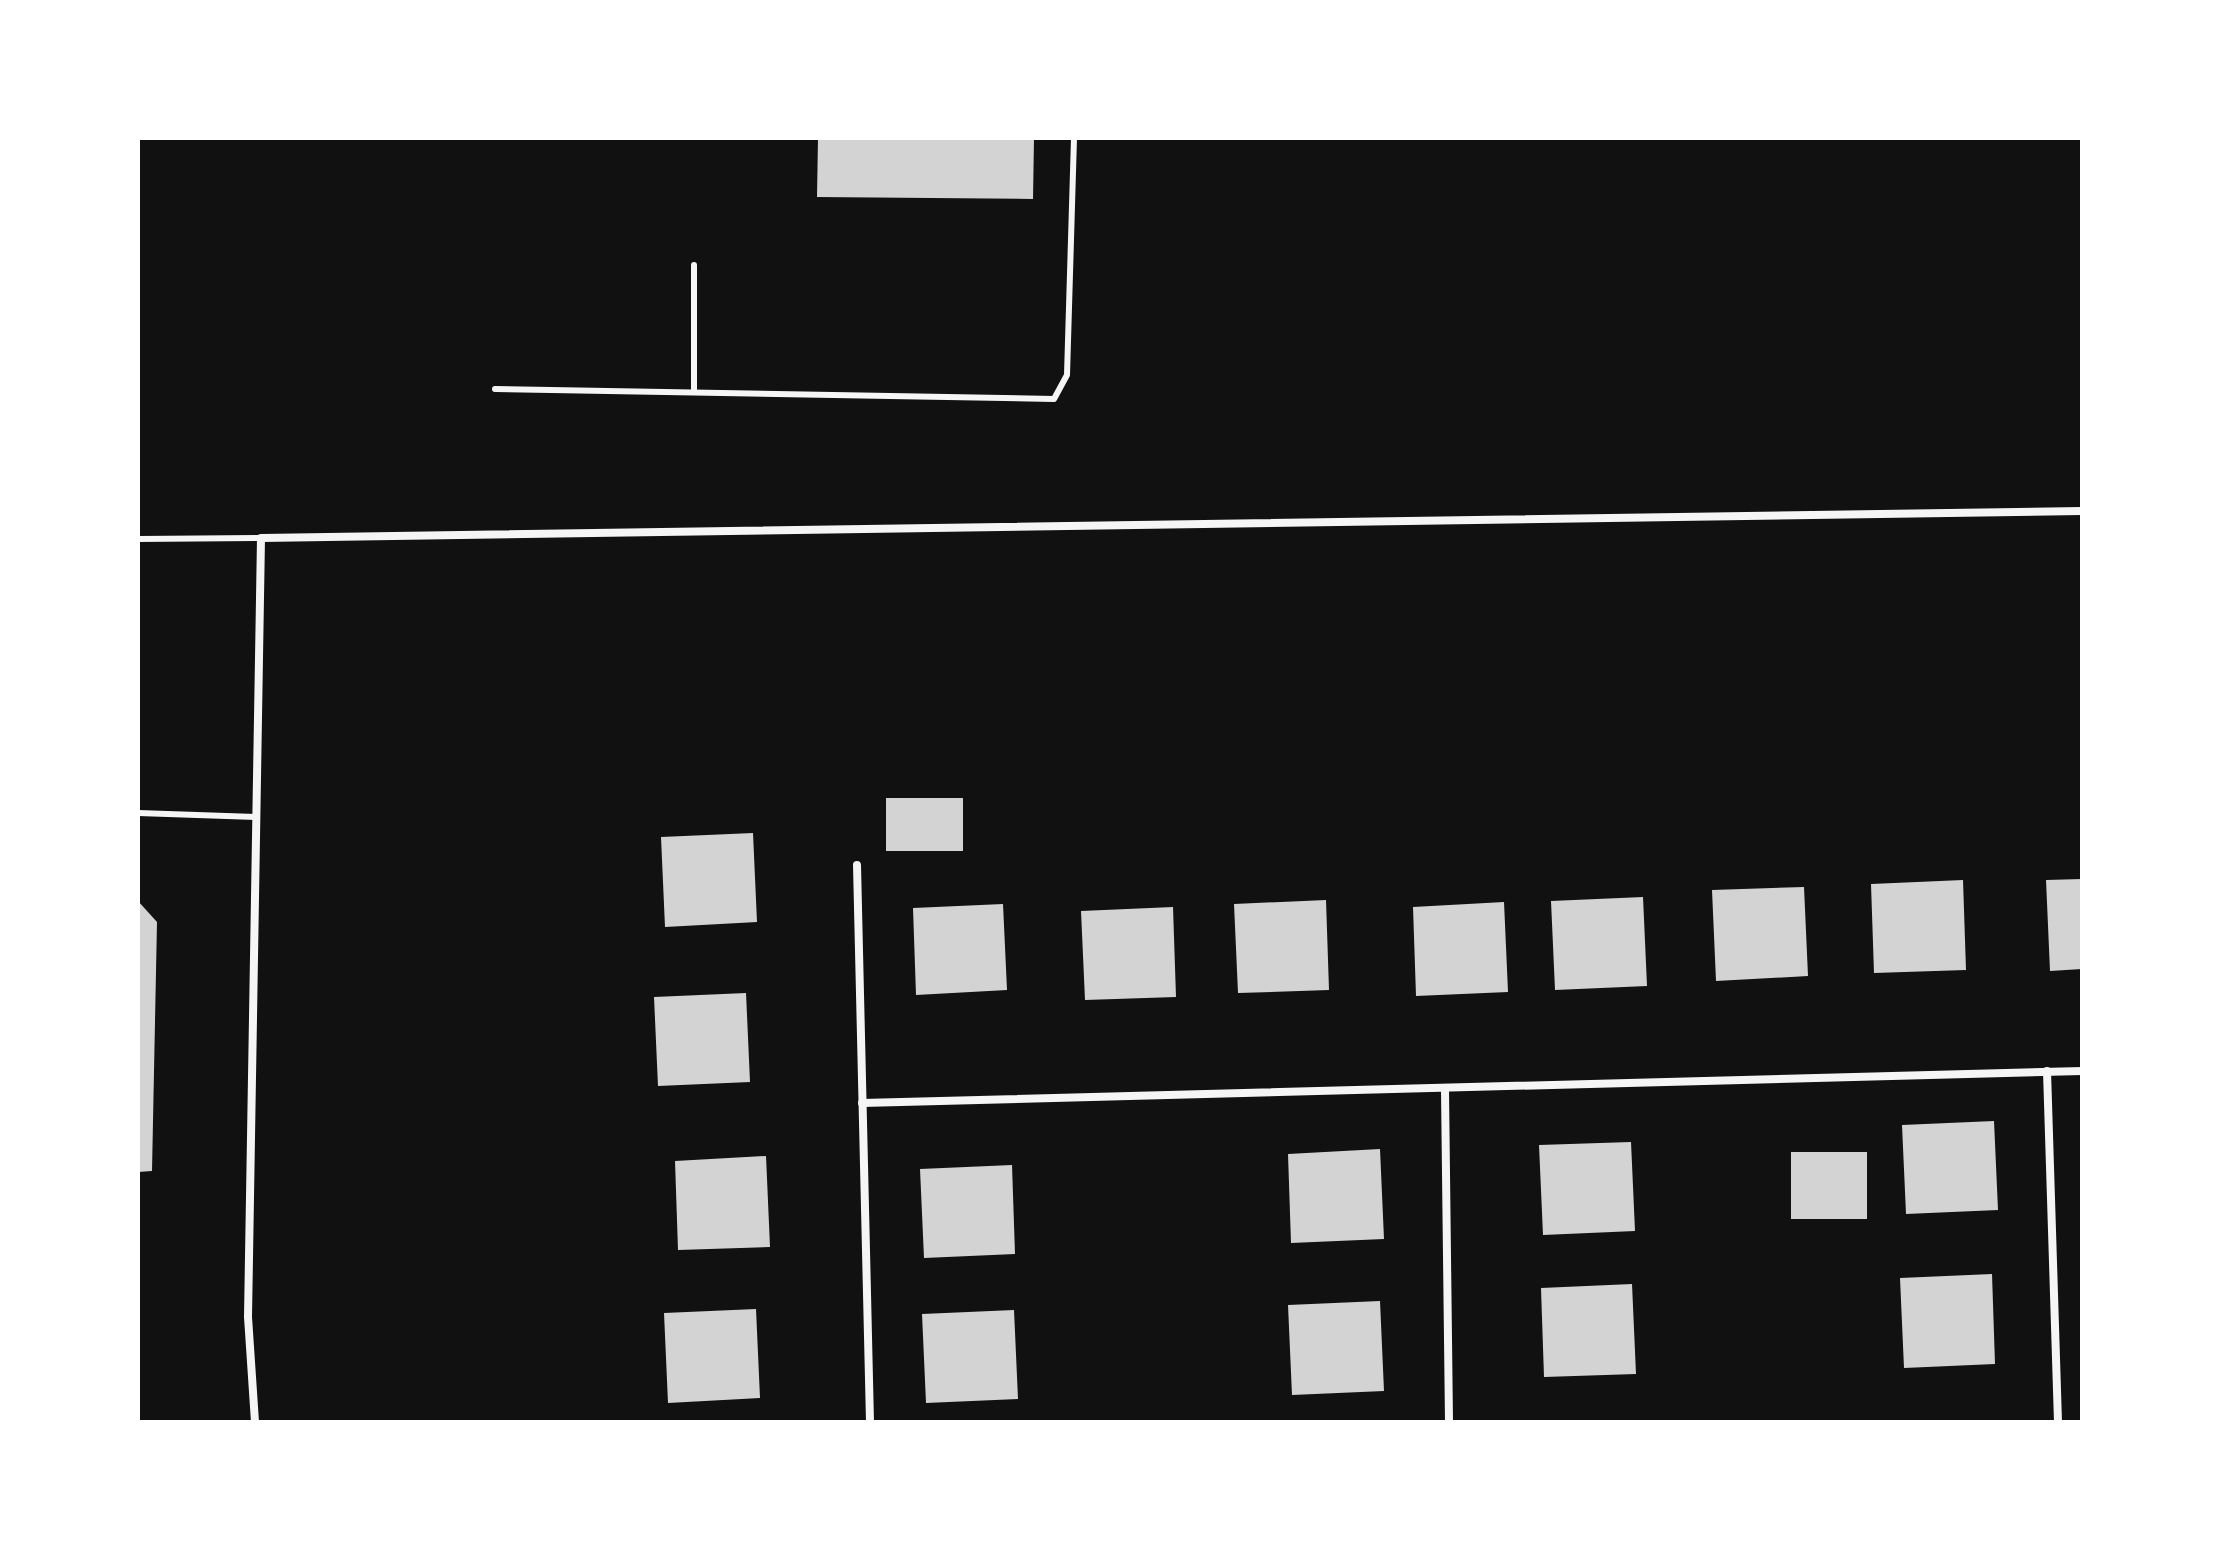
<svg xmlns="http://www.w3.org/2000/svg" width="2220" height="1560" viewBox="0 0 2220 1560" font-family="Raleway,sans-serif">
<style>
.building{fill:#d3d3d3}
.lines{fill:none;stroke-linecap:round;stroke-linejoin:round}
.service{stroke:#f5f5f5;stroke-width:6}
.minor{stroke:#f5f5f5;stroke-width:8}
</style>
<rect width="100%" height="100%" fill="#111"/>
<g class="building">
<polygon points="818,138 1034,138 1033,199 817,197"/>
<rect x="886" y="798" width="77" height="53"/>
<polygon points="753,833 757,922 665,927 661,837"/>
<polygon points="2082,879 2082,969 2050,971 2046,880"/>
<polygon points="1963,880 1966,970 1874,973 1871,884"/>
<polygon points="1804,887 1808,976 1716,981 1712,890"/>
<polygon points="1643,897 1647,986 1555,990 1551,901"/>
<polygon points="1326,900 1329,990 1238,993 1234,904"/>
<polygon points="138,901 157,922 152,1171 138,1172"/>
<polygon points="1504,902 1508,992 1416,996 1413,907"/>
<polygon points="1003,904 1007,990 916,995 913,908"/>
<polygon points="1173,907 1176,997 1085,1000 1081,911"/>
<polygon points="746,993 750,1082 658,1086 654,997"/>
<polygon points="1994,1121 1998,1210 1906,1214 1902,1125"/>
<polygon points="1631,1142 1635,1231 1543,1235 1539,1145"/>
<polygon points="1380,1149 1384,1239 1291,1243 1288,1154"/>
<rect x="1791" y="1152" width="76" height="67"/>
<polygon points="766,1156 770,1247 678,1250 675,1161"/>
<polygon points="1012,1165 1015,1254 924,1258 920,1169"/>
<polygon points="1992,1274 1995,1364 1904,1368 1900,1278"/>
<polygon points="1632,1284 1636,1374 1544,1377 1541,1288"/>
<polygon points="1380,1301 1384,1391 1292,1395 1288,1305"/>
<polygon points="756,1309 760,1398 668,1403 664,1313"/>
<polygon points="1014,1310 1018,1399 926,1403 922,1314"/>
</g>
<g class="lines">
<g class="service">
<polyline points="495,389 1054,399 1067,375 1074,138"/>
<polyline points="694,392 694,265"/>
<polyline points="138,539 261,538"/>
<polyline points="138,813 257,817"/>
</g>
<g class="minor">
<polyline points="857,865 870,1422"/>
<polyline points="2047,1071 2058,1422"/>
<polyline points="1445,1090 1449,1422"/>
<polyline points="862,1103 2082,1071"/>
<polyline points="255,1422 248,1317 261,538 2082,511"/>
</g>
</g>
<rect width="2220" height="1560" fill="none" stroke="#ffffff" stroke-width="280"/>
</svg>
